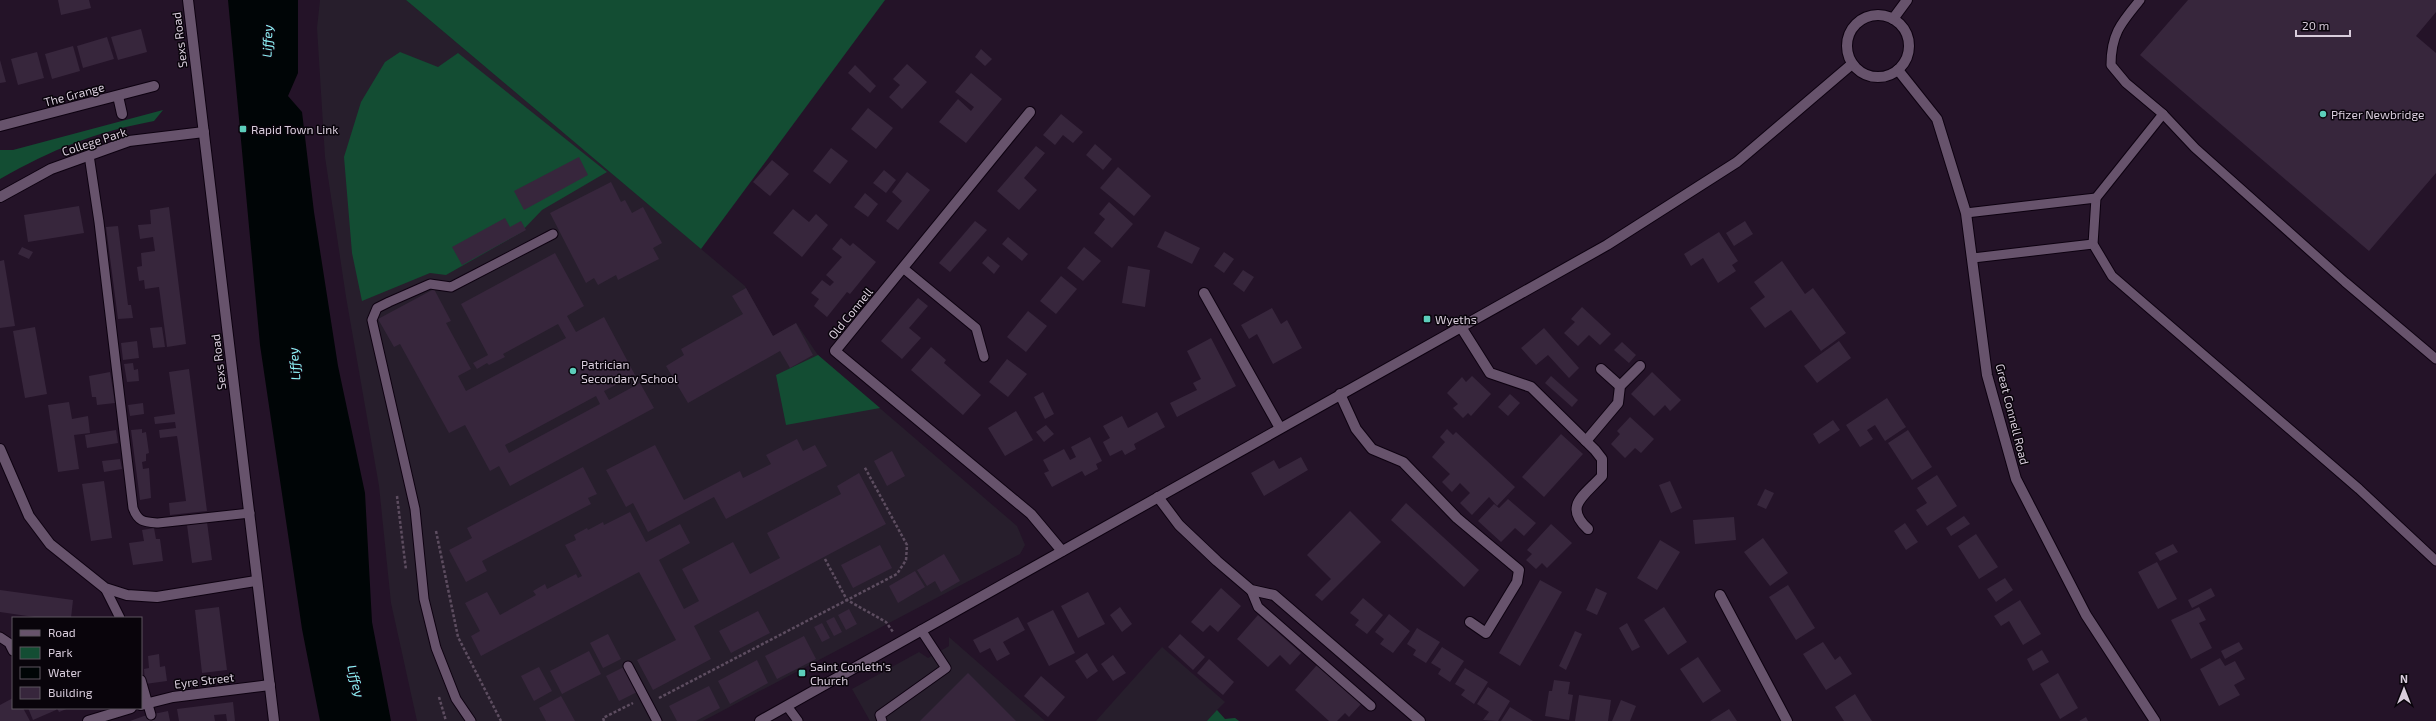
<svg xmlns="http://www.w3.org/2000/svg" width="2436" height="721" viewBox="0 0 2436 721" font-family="'Exo 2',sans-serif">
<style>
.education{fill:#271e2c}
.green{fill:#134d33}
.water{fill:#000506}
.building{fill:#37263c;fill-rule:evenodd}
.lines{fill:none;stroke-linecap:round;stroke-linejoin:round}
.service-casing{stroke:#0d0110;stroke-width:11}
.minor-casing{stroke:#0d0110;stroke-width:12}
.tertiary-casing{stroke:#0d0110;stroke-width:12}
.secondary-casing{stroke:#0d0110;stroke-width:12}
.path{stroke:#5d4d60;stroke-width:2.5;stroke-dasharray:3 2;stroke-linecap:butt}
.service{stroke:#67536c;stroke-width:9}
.minor{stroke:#67536c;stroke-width:10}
.tertiary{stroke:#67536c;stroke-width:10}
.secondary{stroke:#67536c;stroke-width:10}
.poi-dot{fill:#5ccebb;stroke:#09040b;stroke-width:1.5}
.labels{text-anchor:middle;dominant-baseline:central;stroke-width:3;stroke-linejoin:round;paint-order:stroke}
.street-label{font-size:12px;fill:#d9cddc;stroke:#09040b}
.poi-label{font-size:12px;fill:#d9cddc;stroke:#09040b;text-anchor:start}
.water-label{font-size:13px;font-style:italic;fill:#8ff3f8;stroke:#09040b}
</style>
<rect width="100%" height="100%" fill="#241328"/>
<g class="education">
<polygon points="320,0 406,0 745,286 773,336 796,323 818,355 1017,526 1025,545 1020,554 703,721 417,721 391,603 379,486 346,297 325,157 317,28"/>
<polygon points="949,637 1045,721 870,721 852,689 919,652 928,658 949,646"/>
<polygon points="1162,647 1225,702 1217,710 1225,719 1235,718 1239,721 1096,721"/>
</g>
<g class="green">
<polygon points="406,0 885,0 701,249"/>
<polygon points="400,52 438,67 458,53 607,172 542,210 520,233 446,275 430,273 362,301 352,253 344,157 361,102 385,62"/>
<path d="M163,110L154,121C95,132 53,149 0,179V150H13Z"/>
<polygon points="818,355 880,408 786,425 776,375"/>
<polygon points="1217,710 1225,719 1235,718 1239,721 1207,721"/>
</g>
<polygon class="water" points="228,0 298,0 298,73 288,96 302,112 314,212 338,366 365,493 372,622 391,721 320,721 302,629 260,345"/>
<g class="building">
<polygon points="58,0 89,0 91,8 61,15"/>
<polygon points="2188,0 2436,0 2436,12 2416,36 2436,53 2436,173 2369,251 2140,55"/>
<polygon points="141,29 147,52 118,60 111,37"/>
<polygon points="107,37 114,59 83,68 77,46"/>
<polygon points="73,46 80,71 52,79 45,54"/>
<polygon points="981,49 992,59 985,66 975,57"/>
<polygon points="37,52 44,78 18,85 11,59"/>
<polygon points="0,60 6,82 0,83"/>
<polygon points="907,64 927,82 902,109 889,97 900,85 893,79"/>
<polygon points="855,65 876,86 870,93 848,73"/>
<polygon points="971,73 1002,99 966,143 939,122 958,99 971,111 974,107 955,92"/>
<polygon points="868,108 893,128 876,149 851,129"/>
<polygon points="1061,114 1083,132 1073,143 1063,135 1055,145 1043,135"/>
<polygon points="1095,144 1112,159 1103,170 1086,155"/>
<polygon points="1036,146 1045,153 1024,178 1037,190 1019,210 997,191"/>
<polygon points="831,148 848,161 830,184 813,171"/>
<polygon points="579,157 588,175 524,210 514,191"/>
<polygon points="772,160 789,174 770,196 753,182"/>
<polygon points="1118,167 1151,196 1134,216 1100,188"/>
<polygon points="884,170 896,180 886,193 873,183"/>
<polygon points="907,172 930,190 898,230 886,221 902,201 892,192"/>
<polygon points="611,182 621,202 625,200 632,213 643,207 662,243 653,248 659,259 618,280 616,275 598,285 594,278 586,283 550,213"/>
<polygon points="865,193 878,204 868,217 854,207"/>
<polygon points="1109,202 1133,224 1112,248 1094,233 1105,219 1099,214"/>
<polygon points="79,206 84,233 28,242 24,215"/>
<polygon points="169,207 186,344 167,347 159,287 145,289 144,280 139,281 137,267 142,266 141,253 155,251 153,237 140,239 138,225 151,224 150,210"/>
<polygon points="793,209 809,222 816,214 828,225 802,257 773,233"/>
<polygon points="505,218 510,227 521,221 526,230 462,265 452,247"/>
<polygon points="975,221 987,230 950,272 939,263"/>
<polygon points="1745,221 1753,234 1734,246 1726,233"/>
<polygon points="118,226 128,305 131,305 133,318 118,319 106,227"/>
<polygon points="1165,231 1200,248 1192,264 1157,247"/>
<polygon points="1719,232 1738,261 1732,265 1736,271 1718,283 1703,258 1691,266 1684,254"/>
<polygon points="1008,237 1028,254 1022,261 1002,244"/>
<polygon points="841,238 850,246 853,243 876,262 850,294 847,292 827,317 814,306 819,299 811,293 822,280 830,286 834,282 826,275 842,257 832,249"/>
<polygon points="22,247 33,252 29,259 18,254"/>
<polygon points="1084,247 1101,261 1083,281 1067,268"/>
<polygon points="1224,252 1234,259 1224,273 1214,266"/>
<path d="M555,253L584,306L567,316L576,332L604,317L635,375L604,391L609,400L640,383L654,408L510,486L499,466L490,471L465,425L449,433L400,344L394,347L378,319L434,289L451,321L446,323L471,369L458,376L466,391L566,338L558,324L503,354L505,357L489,365L487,363L477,369L473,363L488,355L461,304ZM596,396L600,404L509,453L505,445Z"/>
<polygon points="988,256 1000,266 994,274 982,263"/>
<polygon points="4,260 15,326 0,328 0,261"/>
<polygon points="1782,261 1805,294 1813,288 1846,333 1821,351 1791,310 1765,328 1750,308 1765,297 1754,282"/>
<polygon points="1128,266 1150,270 1145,307 1122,303"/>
<polygon points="1243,270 1254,277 1244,292 1233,284"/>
<polygon points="1061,276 1077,289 1056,314 1040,301"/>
<polygon points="746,288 773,336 796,323 813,355 790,368 780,351 688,403 666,366 684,355 681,349 743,314 732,296"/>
<polygon points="918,298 928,306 909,328 921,338 902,359 881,341"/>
<polygon points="1582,307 1611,334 1600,345 1589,335 1578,346 1564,333 1575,322 1571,319"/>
<polygon points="1272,308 1281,324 1287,320 1302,348 1273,364 1257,334 1249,339 1241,325"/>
<polygon points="1028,311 1047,326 1026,352 1007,337"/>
<polygon points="35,327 47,394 25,398 13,331"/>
<polygon points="162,327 165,347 153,348 150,328"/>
<polygon points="1544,328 1579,368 1569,378 1548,355 1536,365 1521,348"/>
<polygon points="1211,338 1236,386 1177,417 1170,403 1197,390 1193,383 1201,379 1187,351"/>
<polygon points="137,341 139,358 123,360 121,343"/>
<polygon points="1839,341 1851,358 1817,383 1804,366"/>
<polygon points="1622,342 1636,355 1629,363 1614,350"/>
<polygon points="931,347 946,360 944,363 981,395 963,415 911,370"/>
<polygon points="1007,359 1027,374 1008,397 989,382"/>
<polygon points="133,363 134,370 138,369 139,381 127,382 124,364"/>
<polygon points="189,369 207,511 170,515 169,503 186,501 178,442 177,436 160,438 159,430 176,428 175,422 155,424 154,417 175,414 169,372"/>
<polygon points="110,372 115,403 97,405 96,397 92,397 89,376"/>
<polygon points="1652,372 1681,400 1670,411 1665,405 1654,416 1631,394"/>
<polygon points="1472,376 1491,394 1471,416 1468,413 1463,418 1453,408 1458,404 1447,393 1462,377 1466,382"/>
<polygon points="1551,376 1578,400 1572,407 1545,383"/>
<polygon points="1043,392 1054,414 1045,419 1034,397"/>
<polygon points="1510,394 1520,403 1508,416 1498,407"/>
<polygon points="1887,398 1906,427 1885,441 1875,425 1867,430 1873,439 1860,447 1846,425"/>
<polygon points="69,402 72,419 88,416 90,433 74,435 79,469 58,472 48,405"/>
<polygon points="143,403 144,414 130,416 128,405"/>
<polygon points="1016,411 1033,440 1005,456 988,428"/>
<polygon points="1157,412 1165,427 1134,444 1136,449 1125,455 1122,450 1110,456 1103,442 1110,438 1103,426 1122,416 1128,428"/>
<polygon points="1630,417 1654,439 1641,453 1635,448 1625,458 1611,444 1620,434 1617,431"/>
<polygon points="1833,420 1840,430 1819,444 1813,434"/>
<polygon points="1046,425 1054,434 1044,442 1036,432"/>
<polygon points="142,429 142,433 146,432 149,453 146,454 146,461 142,462 143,469 149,468 151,498 140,500 131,430"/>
<polygon points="1447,429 1453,435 1456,432 1515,487 1497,506 1489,497 1472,515 1460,503 1470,493 1460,483 1452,492 1442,482 1450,474 1432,457 1445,442 1440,437"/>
<polygon points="116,430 118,443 87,448 85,435"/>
<polygon points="1908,430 1932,467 1912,480 1888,443"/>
<polygon points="1561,434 1583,454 1544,497 1522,477"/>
<polygon points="1090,437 1102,461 1096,464 1098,469 1085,476 1082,471 1052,487 1044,473 1049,471 1043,460 1064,449 1070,460 1076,457 1071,447"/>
<polygon points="797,439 803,451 815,445 827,466 726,519 714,497 648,532 633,503 626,507 606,470 655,445 684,500 740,471 743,478 771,464 766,455"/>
<polygon points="892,451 905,476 887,486 874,461"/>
<polygon points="1301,457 1308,470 1264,496 1251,473 1274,460 1279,469"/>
<polygon points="120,459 122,469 104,472 102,461"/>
<polygon points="583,467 597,494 588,498 591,504 482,561 487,571 466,582 449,550 472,538 467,528"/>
<polygon points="859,473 886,524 694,626 711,659 653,690 637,660 676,640 639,572 481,656 471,636 480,631 465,603 487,592 500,615 536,595 533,591 545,584 547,589 576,574 578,578 582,576 565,545 576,540 574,535 587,528 588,530 603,522 604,525 630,512 646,542 680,524 690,543 659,560 684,609 699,601 682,569 733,542 750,574 780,558 767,533 841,494 837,486"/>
<polygon points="1937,475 1957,506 1927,526 1916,510 1927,503 1917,488"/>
<polygon points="104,481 112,538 91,541 82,484"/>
<polygon points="1670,481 1682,508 1671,513 1659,485"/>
<polygon points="1765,489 1774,493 1766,509 1757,505"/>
<polygon points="1508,499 1536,523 1524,536 1515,528 1501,542 1478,521 1494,504 1499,508"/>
<polygon points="1406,503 1479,570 1464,587 1391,520"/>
<polygon points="1350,511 1381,542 1322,601 1315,595 1331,579 1307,555"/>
<polygon points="1964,516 1970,524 1951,536 1946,528"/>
<polygon points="1734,517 1736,540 1695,544 1693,520"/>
<polygon points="207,522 212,560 192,563 187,525"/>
<polygon points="1905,523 1918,542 1906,550 1894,531"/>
<polygon points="1551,524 1572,543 1547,568 1542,563 1536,569 1526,560 1532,554 1527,550"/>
<polygon points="154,528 156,539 160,539 163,561 133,565 129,543 144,541 142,530"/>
<polygon points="1976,534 1998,567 1979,579 1958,546"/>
<polygon points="1763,538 1788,573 1770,586 1744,552"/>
<polygon points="1660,540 1680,552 1657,590 1637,578"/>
<polygon points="2173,544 2178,552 2160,561 2155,553"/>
<polygon points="880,545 892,568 853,588 841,565"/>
<polygon points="944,554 960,581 941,592 935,581 927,586 917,570"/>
<polygon points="2157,562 2177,599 2158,609 2138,572"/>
<polygon points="915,571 925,587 898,603 889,586"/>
<polygon points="2005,578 2013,590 1996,602 1987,589"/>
<polygon points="1540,580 1562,592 1520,666 1499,653"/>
<polygon points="1788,585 1815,628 1796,640 1769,597"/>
<polygon points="1221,588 1241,606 1218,632 1210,625 1203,632 1191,622"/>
<polygon points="1596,588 1607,593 1597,615 1586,610"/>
<polygon points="2211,588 2215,596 2192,608 2188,600"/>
<polygon points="0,590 73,600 71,618 41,618 0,612"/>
<polygon points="1088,592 1105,624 1078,638 1061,606"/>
<polygon points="1363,598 1383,615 1367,634 1355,625 1359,620 1350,613"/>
<polygon points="2020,600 2041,634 2023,645 2009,621 2001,626 1994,616"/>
<polygon points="219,607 227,670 202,673 195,610"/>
<polygon points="1120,607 1132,624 1122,632 1110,615"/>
<polygon points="1664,607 1687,642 1668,655 1644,620"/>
<polygon points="2199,607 2206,620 2199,623 2212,648 2191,659 2171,620"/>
<polygon points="849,609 857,624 846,630 838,615"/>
<polygon points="1053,610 1075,653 1049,666 1027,623"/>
<polygon points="758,611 770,633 731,653 719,631"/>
<polygon points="1389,614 1410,631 1393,653 1380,644 1384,639 1375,632"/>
<polygon points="1258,615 1301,653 1290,665 1280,655 1268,667 1237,639"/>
<polygon points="834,617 842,632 834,636 826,621"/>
<polygon points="1018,617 1025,630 1003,642 1010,654 997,661 990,648 980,653 973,640"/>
<polygon points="822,623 830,638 822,642 814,627"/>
<polygon points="1627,623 1640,647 1632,651 1619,628"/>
<polygon points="1417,628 1440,642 1426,663 1413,655 1416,650 1407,644"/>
<polygon points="1575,631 1582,634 1566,670 1559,666"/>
<polygon points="608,634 621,659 603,668 590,643"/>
<polygon points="1180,634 1205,657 1193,670 1168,647"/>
<polygon points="804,636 816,659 777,679 765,656"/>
<polygon points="1823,642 1835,660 1840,656 1852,674 1826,690 1803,654"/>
<polygon points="2239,642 2243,649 2225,659 2221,651"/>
<polygon points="1442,647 1464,661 1450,682 1438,674 1441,669 1431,663"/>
<polygon points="2042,650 2049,662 2033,671 2027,659"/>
<polygon points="589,651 601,674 562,694 550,671"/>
<polygon points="1087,653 1098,671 1087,679 1075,661"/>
<polygon points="159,654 160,667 165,666 167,681 145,684 144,669 149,668 148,656"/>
<polygon points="1113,655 1126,673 1113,681 1101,664"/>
<polygon points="1698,657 1721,691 1703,703 1680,669"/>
<polygon points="2220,658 2225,666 2235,661 2245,679 2234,685 2240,695 2219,706 2200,669"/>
<polygon points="1209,659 1234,682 1223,695 1197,673"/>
<polygon points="757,660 768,683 730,704 718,681"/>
<polygon points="1317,665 1361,704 1349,717 1345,713 1337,721 1329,721 1295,690"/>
<polygon points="539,667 552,691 534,701 521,676"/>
<polygon points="624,667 637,692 619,701 606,676"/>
<polygon points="1465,668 1488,682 1474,704 1461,695 1465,690 1455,684"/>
<polygon points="968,673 1016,721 920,721"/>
<polygon points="2058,673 2078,708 2060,719 2040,684"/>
<polygon points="1041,676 1065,697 1048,717 1024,696"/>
<polygon points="1554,680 1570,682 1568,694 1573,695 1569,720 1545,716 1549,691 1552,691"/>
<polygon points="709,686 720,708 696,721 677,721 669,706"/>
<polygon points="1488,687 1510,701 1498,721 1483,720 1489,712 1477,704"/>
<polygon points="1855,694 1866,712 1872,721 1844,721 1835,707"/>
<polygon points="1579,695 1611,700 1608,721 1575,721"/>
<polygon points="561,696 575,721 546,721 539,708"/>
<polygon points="13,698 13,708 23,708 30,721 0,721 0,705"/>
<polygon points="1621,700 1636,706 1630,721 1612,721"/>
<polygon points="233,702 235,721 227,721 226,714 214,715 215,721 179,721 177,709"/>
<polygon points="1510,707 1533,721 1501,721"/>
<polygon points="28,708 56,708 56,710 33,720"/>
<polygon points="57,708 69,708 59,712"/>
<polygon points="1729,709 1737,721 1710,721"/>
<polygon points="168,711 170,721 130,721 144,716"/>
<polygon points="2086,717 2088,721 2079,721"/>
</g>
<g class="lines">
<g class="service-casing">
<g id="service">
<path d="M2140,0C2121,23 2111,34 2111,65L2126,83L2163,114L2096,198L2093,244L2112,276L2359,489L2436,561"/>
<polyline points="2163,114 2195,148 2345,282 2436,359"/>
<path d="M89,155L99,222L133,508C138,522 144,522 158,523L250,513"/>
<polyline points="1966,213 2096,198"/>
<polyline points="1973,258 2093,244"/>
<polyline points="903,268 976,328 984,357"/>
<polyline points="105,588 120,618"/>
<polyline points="1251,590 1258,607 1371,706"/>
<polyline points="0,637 9,643 13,651"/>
<polyline points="628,666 657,721"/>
<polyline points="141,680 151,715"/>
<polyline points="787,706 798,721"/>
<polyline points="471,721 456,699 436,648 424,599 415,509 372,320 377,308 389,302 430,284 451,287 553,234"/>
<polyline points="882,721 880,715 946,668 921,630"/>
</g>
</g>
<g class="minor-casing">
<g id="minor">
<polyline points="118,96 122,114"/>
<polyline points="1030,112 835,351 1031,514 1062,551"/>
<polyline points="0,126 154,86"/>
<polyline points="0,197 51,169 129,141 204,132"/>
<polyline points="1204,293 1280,428"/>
<path d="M1461,327L1490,373L1531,387L1595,450L1602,459V476C1584,496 1563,506 1588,529"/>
<polyline points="1601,369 1620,386"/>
<polyline points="1340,394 1356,429 1372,449 1403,462 1457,518 1519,570 1517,582 1486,633 1470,622"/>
<polyline points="1586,441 1618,403 1620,386 1640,366"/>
<polyline points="0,449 29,516 50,544 105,588 127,595 157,597 256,581"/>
<polyline points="1158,497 1179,525 1217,561 1251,590 1274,595 1420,721"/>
<polyline points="1720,595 1787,721"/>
</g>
</g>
<g class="tertiary-casing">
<g id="tertiary">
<polyline points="188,0 274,721"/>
<polyline points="1898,70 1937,119 1966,213 1987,375 2016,479 2086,615 2155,721"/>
<polyline points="141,705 173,697 270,685"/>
<polyline points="88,721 131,708"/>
</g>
</g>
<g class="secondary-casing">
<g id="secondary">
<circle cx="1878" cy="46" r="31"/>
<polyline points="1893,19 1907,0"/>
<polyline points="760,721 1607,245 1737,162 1852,64"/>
</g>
</g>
<g class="path">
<polyline points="397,496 406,570"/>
<polyline points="436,531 458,637 501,721"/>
<polyline points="825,559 847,600 886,622 893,632"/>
<polyline points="439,697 446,721"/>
<polyline points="659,698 897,574 906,560 907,545 864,466"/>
<polyline points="604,721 603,718 633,703"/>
</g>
<use href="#service" class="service"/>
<use href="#minor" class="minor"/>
<use href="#tertiary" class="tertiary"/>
<use href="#secondary" class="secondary"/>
</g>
<g class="poi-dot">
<circle cx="2323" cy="114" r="4"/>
<rect x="239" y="125" width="8" height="8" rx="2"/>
<rect x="1423" y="315" width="8" height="8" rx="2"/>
<circle cx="573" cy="371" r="4"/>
<rect x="798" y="669" width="8" height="8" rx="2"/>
</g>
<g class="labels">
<g class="street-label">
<text transform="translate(179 40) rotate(-97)">Sexs Road</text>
<text transform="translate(74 94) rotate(-15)">The Grange</text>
<text transform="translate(94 141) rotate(-18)">College Park</text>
<text transform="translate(850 313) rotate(-51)">Old Connell</text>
<text transform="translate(218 362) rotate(-97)">Sexs Road</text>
<text transform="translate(2013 414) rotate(76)">Great Connell Road</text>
<text transform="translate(204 680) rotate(-7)">Eyre Street</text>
</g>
<g class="poi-label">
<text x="2331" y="114">Pfizer Newbridge</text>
<text x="251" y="129">Rapid Town Link</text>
<text x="1435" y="319">Wyeths</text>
<text x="581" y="364">Patrician<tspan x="581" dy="14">Secondary School</tspan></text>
<text x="810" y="666">Saint Conleth's<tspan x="810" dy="14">Church</tspan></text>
</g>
<g class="water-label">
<text transform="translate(267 41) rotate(-88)">Liffey</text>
<text transform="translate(294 364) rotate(-95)">Liffey</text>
<text transform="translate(356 681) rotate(75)">Liffey</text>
</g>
</g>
<rect x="12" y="617" width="130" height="92" fill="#09040b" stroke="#5c545f"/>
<rect x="20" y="630" width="20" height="6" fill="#67536c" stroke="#5c545f"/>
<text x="48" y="637" font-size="12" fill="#d9cddc">Road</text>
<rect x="20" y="647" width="20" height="12" fill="#134d33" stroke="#5c545f"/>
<text x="48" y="657" font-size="12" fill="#d9cddc">Park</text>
<rect x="20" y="667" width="20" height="12" fill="#000506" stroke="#5c545f"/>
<text x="48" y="677" font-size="12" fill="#d9cddc">Water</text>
<rect x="20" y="687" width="20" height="12" fill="#37263c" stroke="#5c545f"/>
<text x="48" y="697" font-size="12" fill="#d9cddc">Building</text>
<g transform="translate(2404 689)" stroke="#09040b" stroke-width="3" paint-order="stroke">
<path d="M0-3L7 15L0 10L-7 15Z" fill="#d9cddc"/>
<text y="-6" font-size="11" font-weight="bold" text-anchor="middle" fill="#d9cddc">N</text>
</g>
<path d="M2296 30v6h54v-6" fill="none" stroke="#d9cddc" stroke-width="2"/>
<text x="2302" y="30" font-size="12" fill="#d9cddc" stroke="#09040b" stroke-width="3" paint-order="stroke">20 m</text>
</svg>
